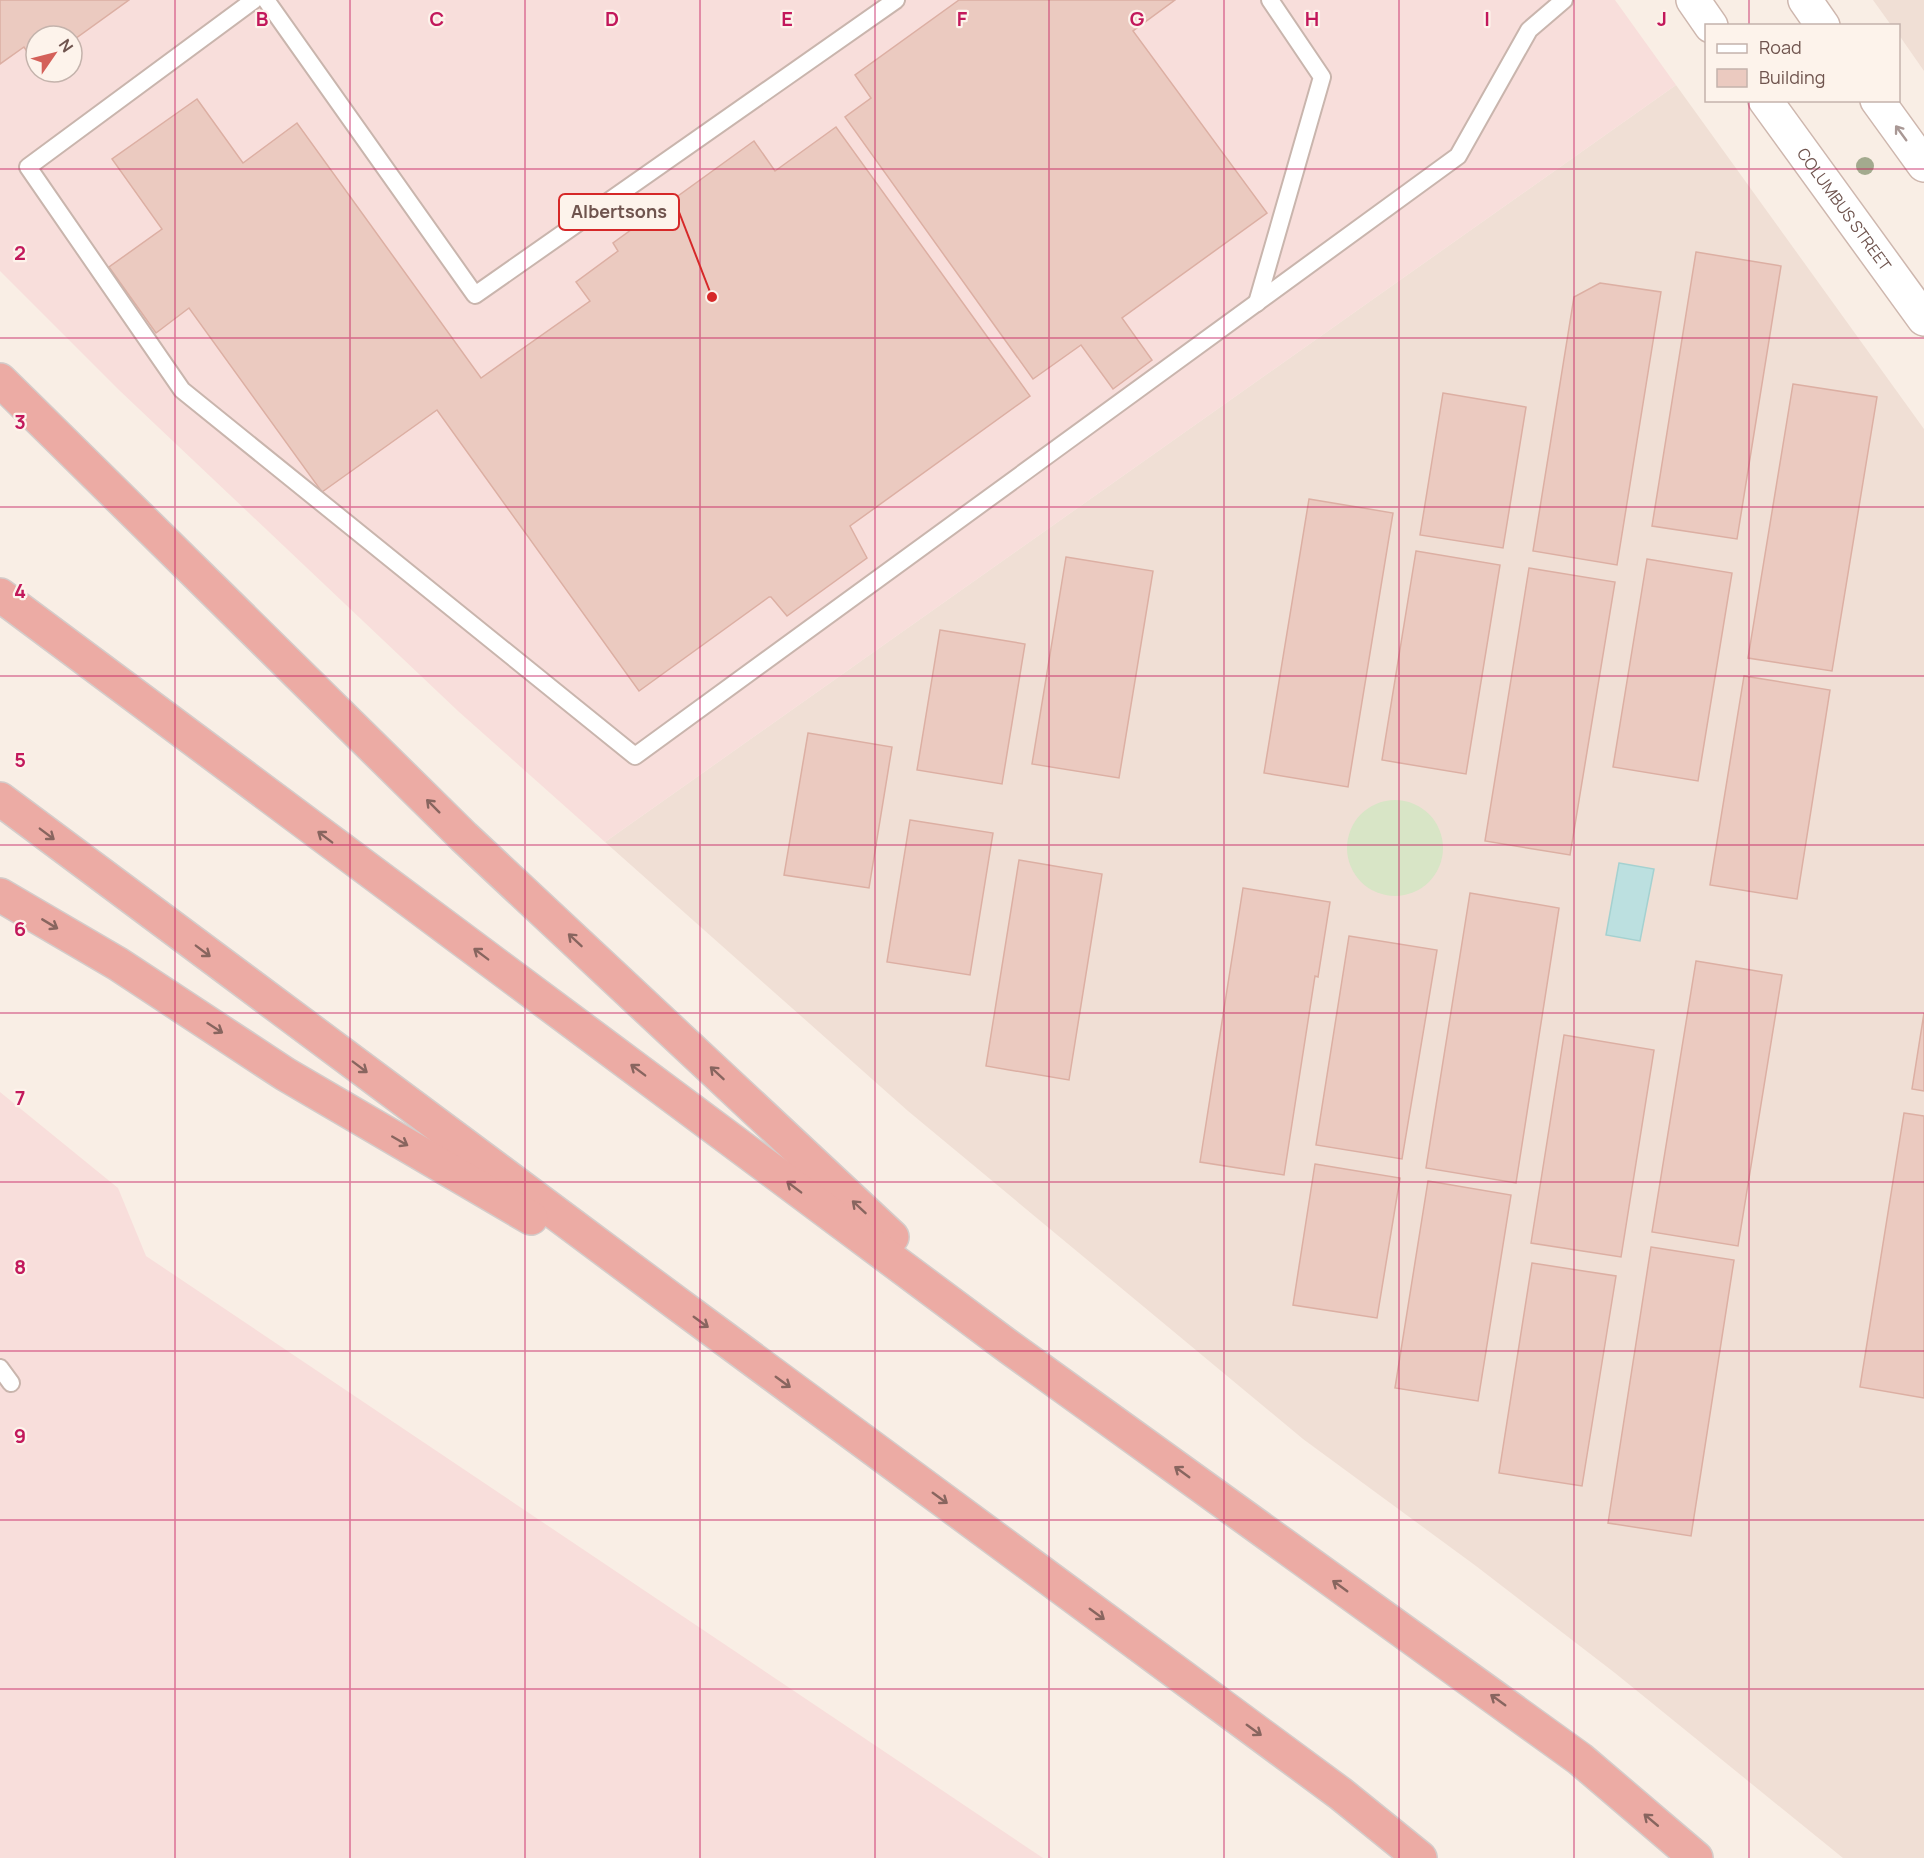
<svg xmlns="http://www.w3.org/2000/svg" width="1924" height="1858" viewBox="0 0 1924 1858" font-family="Manrope,sans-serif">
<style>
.residential{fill:#f0dfd5}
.commercial{fill:#f8dedb;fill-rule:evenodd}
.green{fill:#d8e5c6}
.water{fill:#bce0e0;stroke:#a4d1d0;stroke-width:1.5}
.building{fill:#ebcac0;stroke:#dcafa3;stroke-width:1.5}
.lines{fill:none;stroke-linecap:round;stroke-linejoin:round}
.service-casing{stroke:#c9b5ad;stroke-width:20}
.secondary-casing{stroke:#ceb7ae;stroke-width:36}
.motorway-casing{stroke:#d4ccca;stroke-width:36}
.service{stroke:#fff;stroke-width:16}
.secondary{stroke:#fff;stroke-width:33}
.motorway{stroke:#ecaba4;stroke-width:33}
.tree{fill:#a3aa8e}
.oneway{stroke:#a99895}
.oneway2{stroke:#88655f}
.grid{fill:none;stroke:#c2185b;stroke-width:1.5;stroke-opacity:0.55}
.labels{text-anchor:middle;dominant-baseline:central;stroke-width:4.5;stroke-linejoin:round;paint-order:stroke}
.street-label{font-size:16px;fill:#6f544e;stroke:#fdf3eb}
.grid-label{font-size:20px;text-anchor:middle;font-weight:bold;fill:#c2185b;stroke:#fdf3eb;stroke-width:4.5;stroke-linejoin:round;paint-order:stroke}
.leader{fill:none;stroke:#d62828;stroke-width:2}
.callout-dot{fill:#d62828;stroke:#fdf3eb;stroke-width:2}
.callout{fill:#fdf3eb;stroke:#d62828;stroke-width:2}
.callout-label{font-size:18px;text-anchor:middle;font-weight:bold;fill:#6f544e}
</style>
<rect width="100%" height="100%" fill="#f9eee5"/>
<g class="residential">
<polygon points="1873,0 1924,0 1924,71 1899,35 1898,26 1891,25"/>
<polygon points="1676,85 1924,429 1924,1858 1843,1858 1615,1673 1476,1566 1303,1439 908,1111 605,842"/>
</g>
<g class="commercial">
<path d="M0,0H1615L1676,85L605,842L458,711L119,390L0,271ZM36,36H72V72H36Z"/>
<polygon points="0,1092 118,1188 146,1256 1043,1858 0,1858"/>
</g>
<circle class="green" cx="1395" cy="848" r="48"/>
<polygon class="water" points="1619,863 1654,869 1640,941 1606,935"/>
<g class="building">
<polygon points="0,0 129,0 72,41 72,36 36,36 36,65 24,47 0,64"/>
<polygon points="959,0 1175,0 1133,31 1267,213 1122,318 1152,360 1113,389 1081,345 1033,379 845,117 871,98 855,75"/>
<polygon points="197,99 243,163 297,123 481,378 590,301 576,282 618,251 613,243 754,141 775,171 836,127 1030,396 850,526 867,558 787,616 771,597 769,597 639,691 437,410 322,492 189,308 156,333 109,267 162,229 112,159"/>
<polygon points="1696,252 1781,266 1737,539 1652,526"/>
<polygon points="1600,283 1661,292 1617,565 1533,551 1574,297"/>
<polygon points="1793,384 1877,397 1832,671 1748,658"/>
<polygon points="1443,393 1526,407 1503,548 1420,535"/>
<polygon points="1309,499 1393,513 1348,787 1264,773"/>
<polygon points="1416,551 1500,565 1466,774 1382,760"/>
<polygon points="1066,557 1153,571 1119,778 1032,764"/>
<polygon points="1647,559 1732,573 1698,781 1613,767"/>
<polygon points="1529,568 1615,582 1570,855 1485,841"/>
<polygon points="940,630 1025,644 1002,784 917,770"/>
<polygon points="1744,676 1830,690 1797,899 1710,885"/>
<polygon points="808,733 892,747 869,888 784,875"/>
<polygon points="910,820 993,833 970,975 887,962"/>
<polygon points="1019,860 1102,874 1069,1080 986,1066"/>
<polygon points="1243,888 1330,902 1318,977 1315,976 1284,1175 1200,1162"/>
<polygon points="1470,893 1559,908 1516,1183 1426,1168"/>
<polygon points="1349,936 1437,950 1402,1159 1316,1145"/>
<polygon points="1696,961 1782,975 1738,1246 1652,1232"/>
<polygon points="1924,1013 1924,1091 1912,1089"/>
<polygon points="1564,1035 1654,1050 1621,1257 1531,1243"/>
<polygon points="1904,1113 1924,1116 1924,1398 1860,1387"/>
<polygon points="1315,1164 1400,1178 1377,1318 1293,1305"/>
<polygon points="1428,1181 1511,1195 1478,1401 1395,1388"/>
<polygon points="1651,1247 1734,1260 1691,1536 1608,1523"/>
<polygon points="1532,1263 1616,1276 1582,1486 1499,1473"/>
</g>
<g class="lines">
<g class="service-casing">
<g id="service">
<polyline points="254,0 28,167 182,390 635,756 1458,156 1529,30 1564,0"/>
<polyline points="266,0 475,295 896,0"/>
<polyline points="1257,303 1322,77 1270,0"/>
<polyline points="0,1368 11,1383"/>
</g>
</g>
<g class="secondary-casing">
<g id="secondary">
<polyline points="1693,0 1711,26"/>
<polyline points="1805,0 1823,26"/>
<path id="s1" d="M1765,100L1924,319"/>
<polyline points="1877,100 1924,165"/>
</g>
</g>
<g class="motorway-casing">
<g id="motorway">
<polyline points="0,380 464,837 892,1237"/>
<polyline points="0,595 1009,1347 1580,1759 1696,1858"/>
<polyline points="0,799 675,1302 1341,1794 1420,1858"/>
<polyline points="0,895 118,964 285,1074 531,1218"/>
</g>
</g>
<use href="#service" class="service"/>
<use href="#secondary" class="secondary"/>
<use href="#motorway" class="motorway"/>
</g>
<circle class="tree" cx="1865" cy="166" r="9"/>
<defs><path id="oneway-shaft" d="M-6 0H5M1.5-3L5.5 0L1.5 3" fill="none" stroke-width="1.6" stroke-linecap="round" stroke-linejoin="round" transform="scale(1.5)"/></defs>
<use class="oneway" href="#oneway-shaft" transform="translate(1901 133) rotate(-126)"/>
<g class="oneway2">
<use href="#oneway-shaft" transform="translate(433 806) rotate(-135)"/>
<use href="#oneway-shaft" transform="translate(47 834) rotate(37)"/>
<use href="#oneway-shaft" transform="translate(325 837) rotate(-143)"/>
<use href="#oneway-shaft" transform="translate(50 924) rotate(31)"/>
<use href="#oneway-shaft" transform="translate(575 940) rotate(-137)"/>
<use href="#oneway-shaft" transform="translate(203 951) rotate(37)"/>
<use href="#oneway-shaft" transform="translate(481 954) rotate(-143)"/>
<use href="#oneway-shaft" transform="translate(215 1028) rotate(33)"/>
<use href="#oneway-shaft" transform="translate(360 1067) rotate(37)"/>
<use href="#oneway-shaft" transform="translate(638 1070) rotate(-143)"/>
<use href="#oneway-shaft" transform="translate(717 1073) rotate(-137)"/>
<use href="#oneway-shaft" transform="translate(400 1141) rotate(30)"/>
<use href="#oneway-shaft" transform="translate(794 1187) rotate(-143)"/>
<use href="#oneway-shaft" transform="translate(859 1207) rotate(-137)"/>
<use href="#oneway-shaft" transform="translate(701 1322) rotate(36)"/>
<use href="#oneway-shaft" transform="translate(783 1382) rotate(36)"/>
<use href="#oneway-shaft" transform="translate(1182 1472) rotate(-144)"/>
<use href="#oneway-shaft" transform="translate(940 1498) rotate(36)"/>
<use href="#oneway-shaft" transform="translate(1340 1586) rotate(-144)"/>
<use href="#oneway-shaft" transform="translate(1097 1614) rotate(36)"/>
<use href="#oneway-shaft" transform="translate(1498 1700) rotate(-144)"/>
<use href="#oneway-shaft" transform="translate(1254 1730) rotate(36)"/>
<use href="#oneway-shaft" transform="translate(1651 1820) rotate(-140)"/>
</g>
<path class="grid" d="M175,0V1858M350,0V1858M525,0V1858M700,0V1858M875,0V1858M1049,0V1858M1224,0V1858M1399,0V1858M1574,0V1858M1749,0V26M1749,100V1858M0,169H1924M0,338H1924M0,507H1924M0,676H1924M0,845H1924M0,1013H1924M0,1182H1924M0,1351H1924M0,1520H1924M0,1689H1924"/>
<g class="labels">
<g class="street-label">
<text stroke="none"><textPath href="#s1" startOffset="135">COLUMBUS STREET</textPath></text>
</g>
</g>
<g class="grid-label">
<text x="262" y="26">B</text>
<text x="437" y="26">C</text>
<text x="612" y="26">D</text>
<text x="787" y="26">E</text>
<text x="962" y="26">F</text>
<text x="1137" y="26">G</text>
<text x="1312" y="26">H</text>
<text x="1487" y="26">I</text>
<text x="1662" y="26">J</text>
<text x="20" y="260">2</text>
<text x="20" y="429">3</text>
<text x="20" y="598">4</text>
<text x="20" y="767">5</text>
<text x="20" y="936">6</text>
<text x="20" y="1105">7</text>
<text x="20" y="1274">8</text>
<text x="20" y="1443">9</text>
</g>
<path class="leader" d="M712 297L679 212"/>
<circle class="callout-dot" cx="712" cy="297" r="6"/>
<rect class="callout" x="559" y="194" width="120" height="36" rx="6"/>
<g class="callout-label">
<text x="619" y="218">Albertsons</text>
</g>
<rect x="1705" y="24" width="195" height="78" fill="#fdf3eb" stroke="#c4b3ac" stroke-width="1.5"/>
<rect x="1717" y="44" width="30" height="9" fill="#ffffff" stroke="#c4b3ac" stroke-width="1.5"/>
<text x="1759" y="54" font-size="18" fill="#6f544e">Road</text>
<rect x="1717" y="69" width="30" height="18" fill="#ebcac0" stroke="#c4b3ac" stroke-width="1.5"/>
<text x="1759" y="84" font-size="18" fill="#6f544e">Building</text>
<g transform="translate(54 54) rotate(55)"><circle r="28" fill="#fdf3eb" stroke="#c4b3ac" stroke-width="1.5"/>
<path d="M0-4.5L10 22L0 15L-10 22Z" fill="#d46059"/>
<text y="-9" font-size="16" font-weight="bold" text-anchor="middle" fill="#6f544e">N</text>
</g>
</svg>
